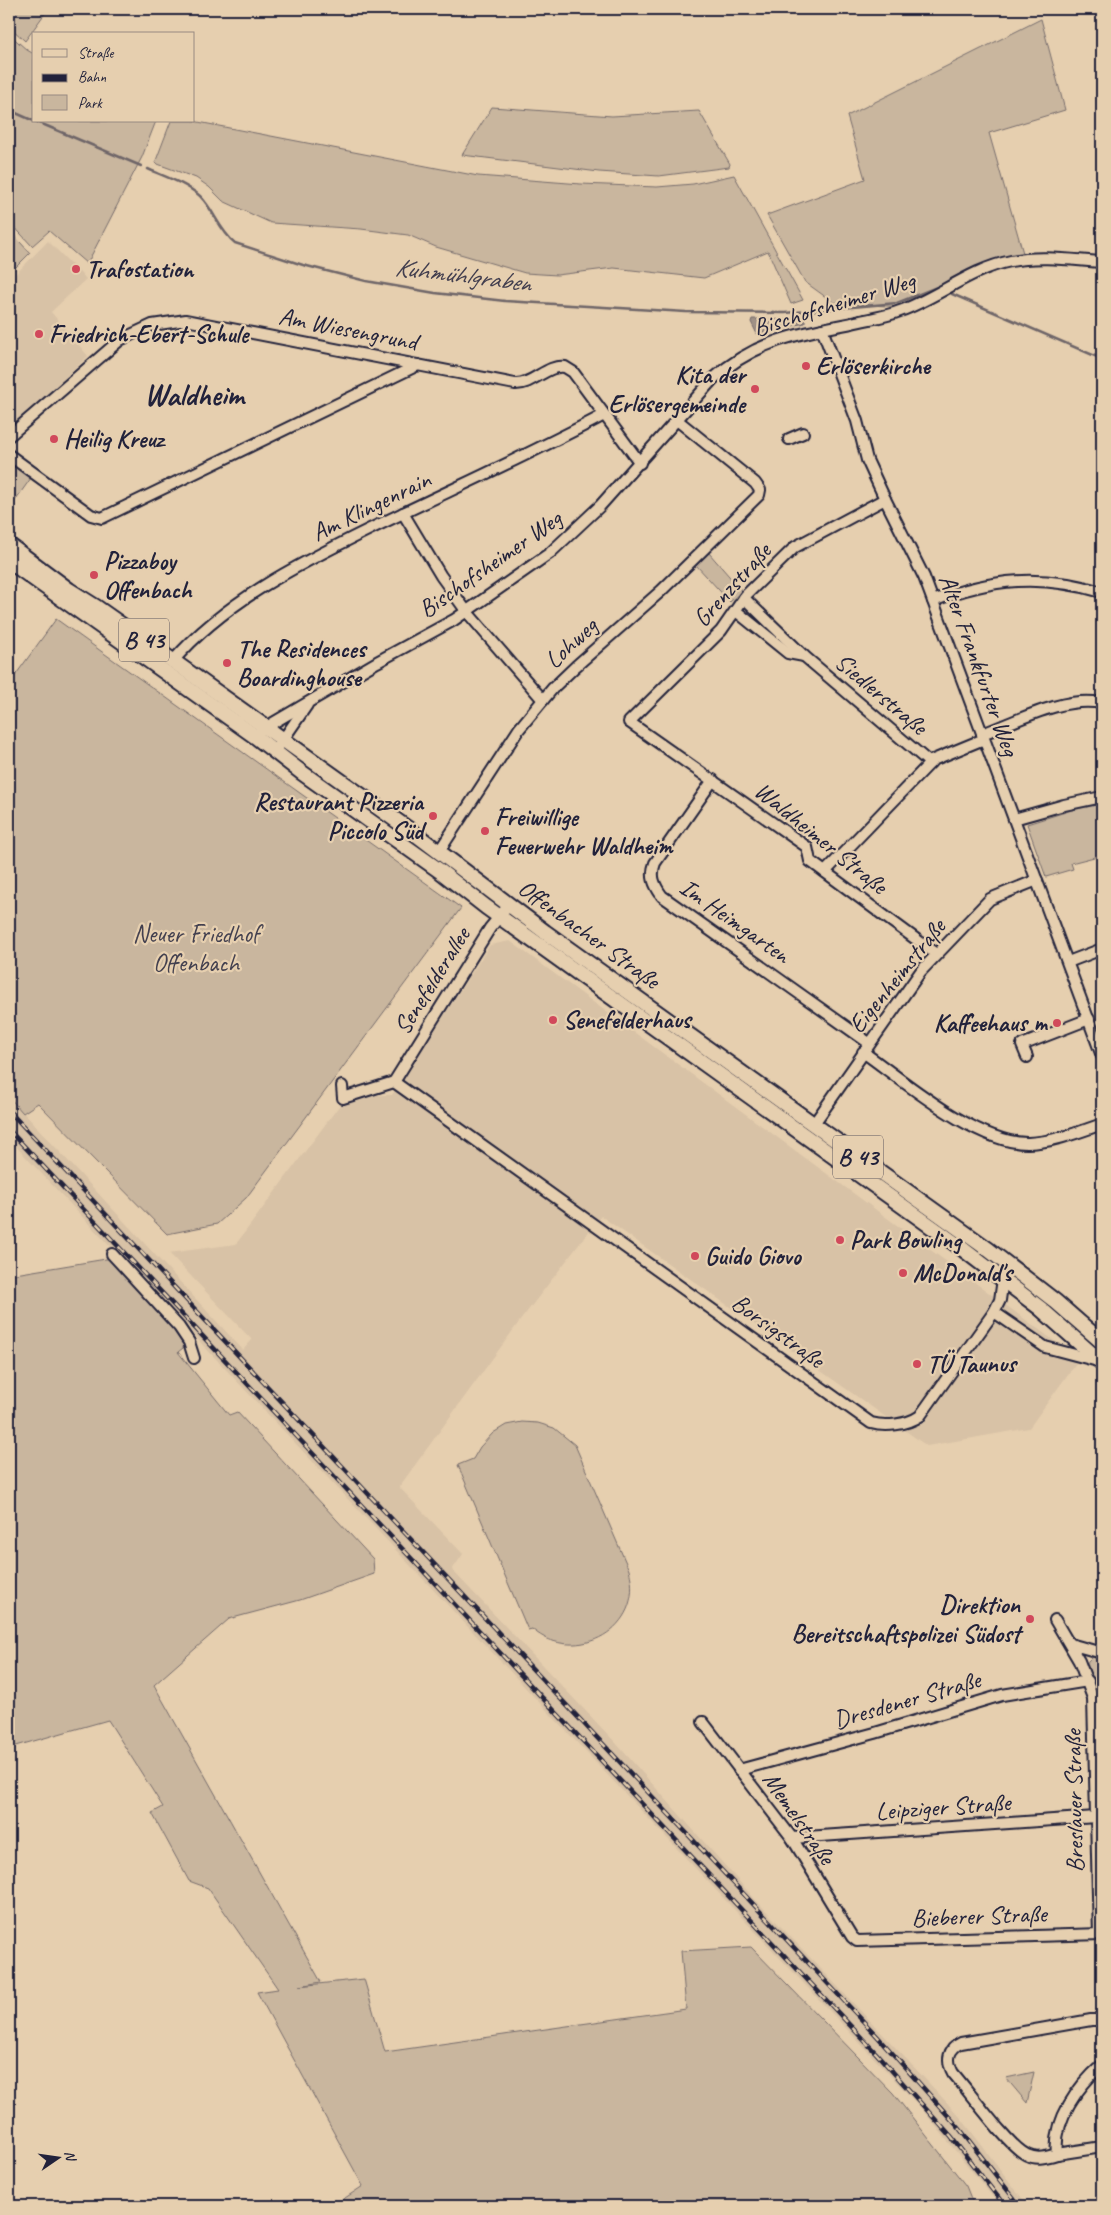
<svg xmlns="http://www.w3.org/2000/svg" width="1111" height="2215" viewBox="0 0 1111 2215" font-family="Caveat,sans-serif">
<style>
.built{fill:#d8c2a6}
.green{fill:#c9b69e;stroke:#766c6c}
.water{fill:#a09186;stroke:#6e6568}
.lines{fill:none;stroke-linecap:round;stroke-linejoin:round}
.stream{stroke:#6e6568;stroke-width:2.5}
.minor-casing{stroke:#22223b;stroke-width:14}
.major-casing{stroke:#22223b;stroke-width:18}
.minor{stroke:#e6cfaf;stroke-width:10}
.major{stroke:#e6cfaf;stroke-width:14}
.rail-casing{stroke:#22223b;stroke-width:4.5}
.rail{stroke:#e6cfaf;stroke-width:2.5;stroke-dasharray:8;stroke-linecap:butt}
.poi-dot{fill:#d1495b;stroke:#e6cfaf;stroke-width:2}
.labels{text-anchor:middle;dominant-baseline:central;stroke-width:4.5;stroke-linejoin:round;paint-order:stroke}
.shield{fill:#e6cfaf;stroke:#5d565e;stroke-width:1}
.shield-label{font-size:24px;font-weight:bold;fill:#22223b}
.poi-label{font-size:25px;font-weight:bold;fill:#22223b;stroke:#e6cfaf;text-anchor:start}
.street-label{font-size:25px;fill:#22223b;stroke:#e6cfaf}
.park-label{font-size:25px;fill:#43404f;stroke:#e6cfaf}
.water-label{font-size:26px;font-style:italic;fill:#423e4e;stroke:#e6cfaf}
.district-label{font-size:30px;font-weight:bold;fill:#22223b;stroke:#e6cfaf}
</style>
<rect width="100%" height="100%" fill="#e6cfaf"/>
<filter id="ink" filterUnits="userSpaceOnUse"><feTurbulence type="fractalNoise" baseFrequency=".02" numOctaves="2"/><feDisplacementMap in="SourceGraphic" scale="10" xChannelSelector="R" yChannelSelector="G"/><feConvolveMatrix kernelMatrix="1 2 1 2 8 2 1 2 1" color-interpolation-filters="sRGB"/></filter>
<g filter="url(#ink)">
<g class="built">
<polygon points="48,241 86,279 51,312 88,356 9,431 9,281"/>
<polygon points="510,941 1079,1359 1029,1428 927,1446 601,1216 519,1322 399,1487 463,1554 452,1570 614,1741 753,1897 927,2081 961,2118 1028,2206 1000,2206 921,2108 9,1139 9,1097 243,1350 252,1340 169,1253 236,1244 339,1106 375,1095 392,1095 490,945"/>
</g>
<g class="green">
<polygon points="9,9 48,9 25,41 9,26"/>
<polygon points="1041,19 1065,110 989,133 1023,253 993,262 905,307 834,303 805,282 767,215 865,179 847,116"/>
<polygon points="9,34 27,50 34,54 34,121 156,121 142,157 87,264 49,231 32,246 9,221"/>
<polygon points="492,107 612,116 699,111 730,164 729,167 659,176 599,172 462,155"/>
<polygon points="171,121 193,121 478,176 581,184 657,187 693,184 734,175 803,300 791,304 768,251 704,278 614,268 557,275 525,273 436,247 408,235 361,229 271,223 223,201 209,187 196,178 155,163"/>
<polygon points="9,230 30,253 9,274"/>
<polygon points="9,461 31,478 9,509"/>
<polygon points="709,553 742,591 730,602 696,565"/>
<polygon points="56,619 461,908 246,1198 217,1224 167,1234 38,1103 23,1113 9,1097 9,684"/>
<polygon points="1102,804 1102,855 1071,863 1073,869 1046,877 1027,824 1072,810"/>
<polygon points="112,1258 185,1338 183,1348 178,1352 229,1415 237,1412 373,1559 374,1574 300,1600 229,1619 154,1685 321,1982 299,1986 364,1979 385,2052 686,2009 681,1951 751,1947 893,2093 966,2186 974,2206 333,2206 363,2186 257,1992 278,1989 208,1888 189,1881 152,1813 163,1807 108,1720 9,1748 9,1275"/>
<path d="M522,1422L538,1423L554,1428L575,1445L629,1570C646,1628 576,1667 532,1629L528,1630L458,1465L473,1459L480,1447L493,1433L506,1425Z"/>
<polygon points="1092,1657 1102,1659 1102,1687 1096,1683 1087,1667 1088,1661"/>
<polygon points="1034,2072 1027,2103 1006,2078"/>
</g>
<polygon class="water" points="752,319 805,320 805,323 757,334 751,322"/>
<g class="lines">
<g class="stream">
<polyline points="9,110 34,121"/>
<polyline points="35,121 141,166"/>
<path d="M148,169C166,177 185,183 200,196C214,210 219,230 235,243L303,265L366,281L435,293L505,301L686,312L785,313L897,303L937,287"/>
<polyline points="952,294 1102,359"/>
</g>
<g class="minor-casing">
<g id="minor">
<polyline points="822,329 857,421 867,460 885,499 924,577 1102,1056"/>
<path d="M9,436L120,340L152,325L186,320L515,384C533,385 547,364 565,367L573,372L640,463"/>
<polyline points="789,439 803,433"/>
<polyline points="9,455 91,515 102,518 418,365"/>
<polyline points="885,499 795,547 746,595 721,631 629,722 807,847 810,861 936,954"/>
<polyline points="403,513 441,576 467,612 543,700"/>
<polyline points="744,598 804,656 930,763"/>
<path d="M933,601C992,578 1041,574 1102,592"/>
<polyline points="736,611 788,653 804,656"/>
<path d="M173,661C225,601 299,564 370,529C448,491 527,456 604,415"/>
<path d="M261,730L377,662L454,620L550,553L600,506L713,379C755,341 799,333 852,323C868,319 885,317 900,311C939,297 970,269 1011,261C1041,255 1072,260 1102,262"/>
<path d="M982,734C1018,721 1062,696 1101,703L1102,700"/>
<polyline points="280,744 307,705"/>
<path d="M713,780L655,863C650,876 654,885 662,896L869,1043"/>
<polyline points="1014,819 1064,805 1102,797"/>
<polyline points="438,853 519,729 553,688 576,666 661,591 759,495 760,490 755,483 677,420"/>
<polyline points="825,872 933,760 984,739"/>
<polyline points="1068,962 1102,949"/>
<path d="M863,1052C904,1081 977,1144 1028,1143C1054,1142 1079,1132 1102,1124"/>
<polyline points="1027,1057 1022,1045 1089,1019"/>
<path d="M394,1082L871,1423C885,1427 907,1425 920,1416L994,1312L1000,1300L1003,1279"/>
<polyline points="394,1082 490,928 509,905"/>
<polyline points="342,1086 343,1098 394,1082"/>
<polyline points="813,1125 921,971 990,899 1037,880"/>
<polyline points="112,1254 179,1327 189,1342 194,1358"/>
<polyline points="994,1312 1045,1347 1098,1361"/>
<polyline points="1055,1620 1079,1661 1093,1698 1099,1934"/>
<polyline points="1070,1644 1102,1653"/>
<polyline points="1093,1698 1102,1693"/>
<polyline points="703,1722 792,1838 852,1937 857,1941 1102,1934"/>
<polyline points="739,1770 875,1733 1002,1695 1088,1681"/>
<polyline points="792,1838 1096,1817"/>
<path d="M1102,2020H1091L961,2043C948,2049 946,2060 953,2073C968,2090 1009,2147 1027,2155C1037,2160 1047,2157 1057,2154C1053,2120 1078,2086 1102,2065"/>
<polyline points="1057,2154 1102,2147"/>
</g>
</g>
<g class="major-casing">
<g id="major">
<polyline points="9,545 69,590 96,607 173,661 418,836 545,932 989,1250 1055,1301 1102,1342"/>
<polyline points="9,561 256,737 301,772 440,871 486,907 964,1250 1040,1308 1102,1363"/>
</g>
</g>
<use href="#minor" class="minor"/>
<use href="#major" class="major"/>
<g class="rail-casing">
<g id="rail">
<polyline points="9,1111 877,2036 959,2128 1020,2206"/>
<polyline points="9,1130 876,2053 951,2137 1005,2206"/>
</g>
</g>
<use href="#rail" class="rail"/>
</g>
</g>
<g class="poi-dot">
<circle cx="76" cy="269" r="5"/>
<circle cx="39" cy="334" r="5"/>
<circle cx="806" cy="366" r="5"/>
<circle cx="755" cy="389" r="5"/>
<circle cx="54" cy="439" r="5"/>
<circle cx="94" cy="575" r="5"/>
<circle cx="227" cy="663" r="5"/>
<circle cx="433" cy="816" r="5"/>
<circle cx="485" cy="831" r="5"/>
<circle cx="553" cy="1020" r="5"/>
<circle cx="1057" cy="1023" r="5"/>
<circle cx="840" cy="1240" r="5"/>
<circle cx="695" cy="1256" r="5"/>
<circle cx="903" cy="1273" r="5"/>
<circle cx="917" cy="1364" r="5"/>
<circle cx="1030" cy="1619" r="5"/>
</g>
<g class="labels">
<g class="shield">
<rect x="119" y="618.5" width="50" height="43" rx="4"/>
<rect x="833" y="1135.5" width="50" height="43" rx="4"/>
</g>
<g class="shield-label">
<text x="144" y="640">B 43</text>
<text x="858" y="1157">B 43</text>
</g>
<g class="poi-label">
<text x="86" y="269">Trafostation</text>
<text x="49" y="334">Friedrich-Ebert-Schule</text>
<text x="816" y="366">Erlöserkirche</text>
<text x="745" y="375" text-anchor="end">Kita der<tspan x="745" dy="29">Erlösergemeinde</tspan></text>
<text x="64" y="439">Heilig Kreuz</text>
<text x="104" y="561">Pizzaboy<tspan x="104" dy="29">Offenbach</tspan></text>
<text x="237" y="649">The Residences<tspan x="237" dy="29">Boardinghouse</tspan></text>
<text x="423" y="802" text-anchor="end">Restaurant Pizzeria<tspan x="423" dy="29">Piccolo Süd</tspan></text>
<text x="495" y="817">Freiwillige<tspan x="495" dy="29">Feuerwehr Waldheim</tspan></text>
<text x="563" y="1020">Senefelderhaus</text>
<text x="1047" y="1023" text-anchor="end">Kaffeehaus m</text>
<text x="850" y="1240">Park Bowling</text>
<text x="705" y="1256">Guido Giovo</text>
<text x="913" y="1273">McDonald's</text>
<text x="927" y="1364">TÜ Taunus</text>
<text x="1020" y="1605" text-anchor="end">Direktion<tspan x="1020" dy="29">Bereitschaftspolizei Südost</tspan></text>
</g>
<g class="street-label">
<text transform="translate(834 304) rotate(-17)">Bischofsheimer Weg</text>
<text transform="translate(348 329) rotate(11)">Am Wiesengrund</text>
<text transform="translate(371 506) rotate(-26)">Am Klingenrain</text>
<text transform="translate(490 564) rotate(-35)">Bischofsheimer Weg</text>
<text transform="translate(732 585) rotate(-48)">Grenzstraße</text>
<text transform="translate(571 643) rotate(-43)">Lohweg</text>
<text transform="translate(979 665) rotate(70)">Alter Frankfurter Weg</text>
<text transform="translate(881 694) rotate(40)">Siedlerstraße</text>
<text transform="translate(821 838) rotate(39)">Waldheimer Straße</text>
<text transform="translate(735 921) rotate(35)">Im Heimgarten</text>
<text transform="translate(589 934) rotate(36)">Offenbacher Straße</text>
<text transform="translate(897 976) rotate(-51)">Eigenheimstraße</text>
<text transform="translate(432 981) rotate(-58)">Senefelderallee</text>
<text transform="translate(778 1331) rotate(36)">Borsigstraße</text>
<text transform="translate(907 1700) rotate(-16)">Dresdener Straße</text>
<text transform="translate(1074 1801) rotate(-91)">Breslauer Straße</text>
<text transform="translate(943 1807) rotate(-4)">Leipziger Straße</text>
<text transform="translate(799 1818) rotate(55)">Memelstraße</text>
<text transform="translate(979 1916) rotate(-2)">Bieberer Straße</text>
</g>
<g class="park-label">
<text x="196" y="934">Neuer Friedhof<tspan x="196" dy="29">Offenbach</tspan></text>
</g>
<g class="water-label">
<text transform="translate(463 275) rotate(7)">Kuhmühlgraben</text>
</g>
<g class="district-label">
<text x="194" y="395">Waldheim</text>
</g>
</g>
<rect width="1111" height="2215" fill="none" stroke="#e6cfaf" stroke-width="30"/>
<rect x="15" y="15" width="1081" height="2185" fill="none" stroke="#22223b" stroke-width="2" filter="url(#ink)"/>
<rect x="32" y="32" width="162" height="90" fill="#e6cfaf" stroke="#988a81"/>
<rect x="42" y="49" width="25" height="8" fill="#e6cfaf" stroke="#988a81"/>
<text x="78" y="58" font-size="15" fill="#22223b">Straße</text>
<rect x="42" y="74" width="25" height="8" fill="#22223b" stroke="#988a81"/>
<text x="78" y="82" font-size="15" fill="#22223b">Bahn</text>
<rect x="42" y="95" width="25" height="15" fill="#c9b69e" stroke="#988a81"/>
<text x="78" y="108" font-size="15" fill="#22223b">Park</text>
<g transform="translate(58 2158) rotate(77)" stroke="#e6cfaf" stroke-width="4" paint-order="stroke">
<path d="M0-4L9 19L0 12L-9 19Z" fill="#22223b"/>
<text y="-8" font-size="14" font-weight="bold" text-anchor="middle" fill="#22223b">N</text>
</g>
</svg>
